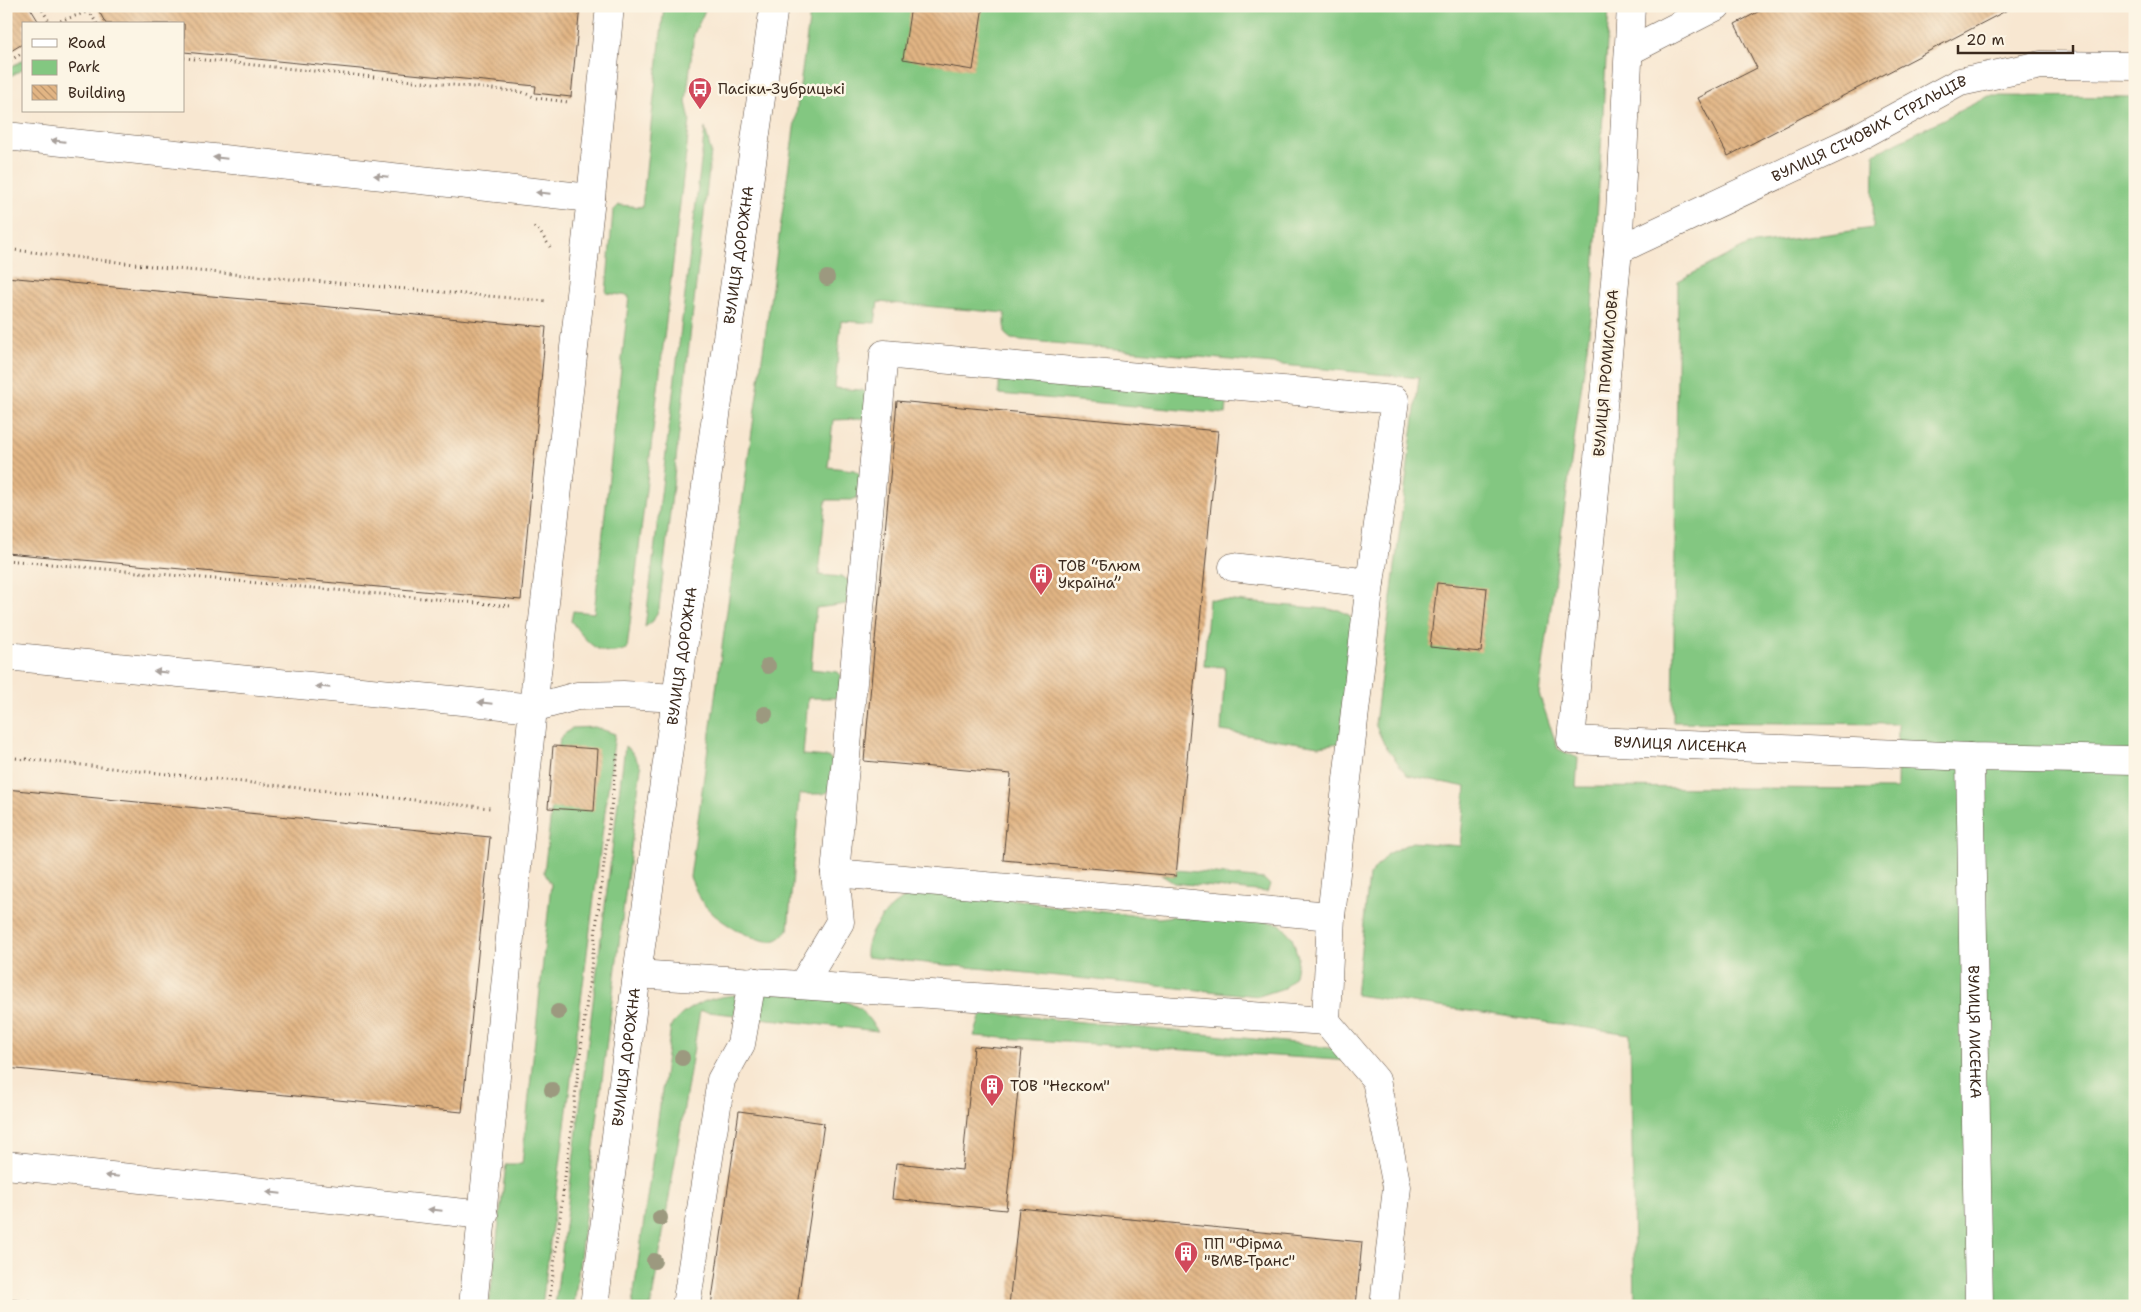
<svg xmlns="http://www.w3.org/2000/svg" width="2141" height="1312" viewBox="0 0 2141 1312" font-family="'Shantell Sans',sans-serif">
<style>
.green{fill:#83c781;stroke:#5f7850}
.building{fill:url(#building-back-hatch)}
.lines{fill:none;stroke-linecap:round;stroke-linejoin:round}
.minor-casing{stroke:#574639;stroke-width:29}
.path{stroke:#574639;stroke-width:3;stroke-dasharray:1 4;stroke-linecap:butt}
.minor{stroke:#fff;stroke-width:28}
.tree{fill:#9c997f}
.oneway{fill:#a79f9a}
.labels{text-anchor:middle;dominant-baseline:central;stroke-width:5;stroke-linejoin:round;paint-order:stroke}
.poi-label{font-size:15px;fill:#3b2a1e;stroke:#fcf5e5;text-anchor:start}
.street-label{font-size:15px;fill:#3b2a1e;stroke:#fcf5e5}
</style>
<defs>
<pattern id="building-back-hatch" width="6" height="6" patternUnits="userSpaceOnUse" patternTransform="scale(1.25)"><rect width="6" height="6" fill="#e2b584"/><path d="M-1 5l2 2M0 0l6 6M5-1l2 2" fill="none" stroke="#b8936b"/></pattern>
</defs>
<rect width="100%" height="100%" fill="#fcf5e5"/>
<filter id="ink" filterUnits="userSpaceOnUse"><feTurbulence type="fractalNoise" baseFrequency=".02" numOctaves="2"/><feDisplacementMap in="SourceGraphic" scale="10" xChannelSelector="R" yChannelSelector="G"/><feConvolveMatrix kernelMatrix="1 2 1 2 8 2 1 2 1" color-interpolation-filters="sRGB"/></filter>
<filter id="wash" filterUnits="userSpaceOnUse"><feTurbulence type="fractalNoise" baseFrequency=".0096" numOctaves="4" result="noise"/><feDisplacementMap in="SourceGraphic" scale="20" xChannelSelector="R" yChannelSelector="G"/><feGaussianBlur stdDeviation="1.12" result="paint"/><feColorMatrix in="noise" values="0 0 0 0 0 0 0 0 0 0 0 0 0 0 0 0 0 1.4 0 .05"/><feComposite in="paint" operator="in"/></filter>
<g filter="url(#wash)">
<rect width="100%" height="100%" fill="#f8e7d1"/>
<g class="green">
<path d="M664,6H707L694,34L686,102L690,120L627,649C599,660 586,641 571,621L573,611L594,613L629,296L606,293L613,211L619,205L642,207Z"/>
<path d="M811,6H1609L1592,311L1539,694L1558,749L1578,758L1576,787L1897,789L1898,724L1673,722L1678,281L1748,245L1873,228L1874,154L1989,96L2135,97V1306H1635L1630,1034L1356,995L1369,876L1387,854L1412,842L1460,846L1466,787L1407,775L1384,744L1375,724L1419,378L1011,339L1005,334V313L878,302L875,323L841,321L835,388L861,390L867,393L866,416L860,419L833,420L828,467L854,470L860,474L858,497L852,500H826L819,575L843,577L849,581L847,604L816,608L811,669L838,672L842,677L841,694L836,698H808L803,755L828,757L834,762L830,791L823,794H800L788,930C784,935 779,940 772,941C756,943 720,922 709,910C700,901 695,889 690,877Z"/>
<polygon points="24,60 24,69 6,78 6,69"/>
<polygon points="705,128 711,152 659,609 653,621 645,627"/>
<polygon points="999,375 1228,394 1226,414 999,394"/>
<polygon points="1209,599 1339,610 1349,615 1359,632 1339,743 1319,746 1221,731 1225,667 1204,666"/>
<polygon points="595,727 615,734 542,1306 489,1306 506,1164 522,1164 551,884 544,872 560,738 572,728"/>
<polygon points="625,746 632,752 641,767 574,1306 555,1306"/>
<polygon points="1177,870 1264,879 1270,885 1267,892 1174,883 1161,875 1176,876"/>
<path d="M946,887L1057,907L1159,918L1211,911L1280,924L1292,937L1298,957L1295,976L1284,988L1259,996L866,957C864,934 886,909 904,898C915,891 933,890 946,887Z"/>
<polygon points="764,992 837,997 861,1009 878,1031 759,1018"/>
<path d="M736,995L735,1015L700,1011L651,1306H632L671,1026C687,1005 710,997 736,995Z"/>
<polygon points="982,1012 1304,1044 1334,1049 1351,1061 974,1036"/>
</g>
<g id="blocks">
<g class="building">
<polygon points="6,6 29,6 40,24 24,24 24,43 6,54"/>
<polygon points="96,6 580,6 571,97 535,93 536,86 184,52 184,24 106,24"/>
<polygon points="911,6 983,6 973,70 903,59"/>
<polygon points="1769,6 2015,6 1728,156 1698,98 1757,68 1735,24"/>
<polygon points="6,277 546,327 521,600 6,553"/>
<polygon points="897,401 1218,431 1176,876 1003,860 1011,774 864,761"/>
<polygon points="1437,583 1487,588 1481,652 1430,647"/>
<polygon points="553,746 598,749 594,811 548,808"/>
<polygon points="6,789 490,837 462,1112 6,1068"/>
<polygon points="974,1046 1022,1050 1006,1210 892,1199 896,1163 962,1170"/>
<polygon points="739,1111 824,1123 797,1306 711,1306"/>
<polygon points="1019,1208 1362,1242 1356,1306 1009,1306"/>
<polygon points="6,1299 59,1304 59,1306 6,1306"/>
</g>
</g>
</g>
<g filter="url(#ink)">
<use href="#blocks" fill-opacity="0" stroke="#574639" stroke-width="1"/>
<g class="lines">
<g class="minor-casing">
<g id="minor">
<path id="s1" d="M1631,6L1618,250L1571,740L1970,757L2135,760"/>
<polyline points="1629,51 1717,6"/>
<polyline points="6,136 591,198"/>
<path id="s2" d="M1618,250L1851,141L1960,82L2041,65L2135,66"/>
<polyline points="6,656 533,708 577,696 623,695 677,698"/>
<path id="s3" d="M1970,757L1979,1306"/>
<polyline points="835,873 1331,916"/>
<polyline points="637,974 1326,1021 1331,916 1370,583 1233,567"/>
<polyline points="803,984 840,922 835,873 884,354 1395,400 1370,583"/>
<polyline points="1326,1021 1376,1080 1397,1187 1384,1306"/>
<polyline points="6,1165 484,1215"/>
<polyline points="473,1306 533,708 591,198 610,6"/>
<path id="s4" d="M594,1306L637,974L774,6"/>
<polyline points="686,1306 721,1080 741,1044 752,981"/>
</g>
</g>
<g class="path">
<polyline points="40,6 50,23"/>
<polyline points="86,6 97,24"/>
<polyline points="51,24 90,11"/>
<polyline points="184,58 522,92 536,98 568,102"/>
<polyline points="6,63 24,52"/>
<polyline points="534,227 540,232 550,247"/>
<polyline points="6,249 186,270 546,301"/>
<polyline points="6,560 511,606"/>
<polyline points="6,757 490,808"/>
<polyline points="549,1306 618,751"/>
</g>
<use href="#minor" class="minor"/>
</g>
<g class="tree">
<circle cx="827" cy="278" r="8"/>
<circle cx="768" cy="666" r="8"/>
<circle cx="765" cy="714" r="8"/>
<circle cx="558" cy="1012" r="8"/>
<circle cx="682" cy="1058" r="8"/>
<circle cx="552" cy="1090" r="8"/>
<circle cx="660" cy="1218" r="8"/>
<circle cx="654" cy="1261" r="8"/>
</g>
<defs><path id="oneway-solid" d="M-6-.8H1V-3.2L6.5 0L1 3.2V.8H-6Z" transform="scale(1.25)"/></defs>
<g class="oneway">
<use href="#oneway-solid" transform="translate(58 141) rotate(-174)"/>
<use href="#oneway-solid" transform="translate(220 158) rotate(-174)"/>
<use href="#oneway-solid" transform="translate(381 176) rotate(-174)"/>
<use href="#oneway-solid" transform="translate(543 193) rotate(-174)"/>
<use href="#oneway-solid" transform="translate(161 672) rotate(-174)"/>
<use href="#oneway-solid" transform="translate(323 687) rotate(-174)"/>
<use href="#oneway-solid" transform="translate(485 703) rotate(-174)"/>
<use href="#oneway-solid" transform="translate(112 1176) rotate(-174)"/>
<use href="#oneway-solid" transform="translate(274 1193) rotate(-174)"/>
<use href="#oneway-solid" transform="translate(435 1210) rotate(-174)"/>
</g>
</g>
<defs>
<g id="bus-pin" transform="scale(1.25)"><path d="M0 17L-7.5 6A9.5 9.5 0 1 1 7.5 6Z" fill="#d1495b" stroke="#fcf5e5"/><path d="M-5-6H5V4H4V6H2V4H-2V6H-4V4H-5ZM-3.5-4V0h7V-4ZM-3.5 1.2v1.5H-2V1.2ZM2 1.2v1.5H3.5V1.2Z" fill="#fff"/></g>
<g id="building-pin" transform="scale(1.25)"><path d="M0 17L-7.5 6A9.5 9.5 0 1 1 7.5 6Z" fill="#d1495b" stroke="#fcf5e5"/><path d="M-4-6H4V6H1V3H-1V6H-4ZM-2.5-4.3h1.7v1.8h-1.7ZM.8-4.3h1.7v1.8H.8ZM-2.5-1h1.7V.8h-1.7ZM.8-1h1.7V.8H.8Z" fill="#fff"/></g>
</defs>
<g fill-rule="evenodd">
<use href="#bus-pin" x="700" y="89"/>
<use href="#building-pin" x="1041" y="575"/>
<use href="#building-pin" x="992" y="1086"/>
<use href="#building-pin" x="1186" y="1253"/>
</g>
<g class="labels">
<g class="poi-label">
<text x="718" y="89">Пасіки-Зубрицькі</text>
<text x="1058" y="566">ТОВ “Блюм<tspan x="1058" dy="17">Україна”</tspan></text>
<text x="1010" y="1086">ТОВ "Неском"</text>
<text x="1204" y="1244">ПП "Фірма<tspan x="1204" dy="17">"ВМВ-Транс"</tspan></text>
</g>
<g class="street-label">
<text stroke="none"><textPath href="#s2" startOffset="279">ВУЛИЦЯ СІЧОВИХ СТРІЛЬЦІВ</textPath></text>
<text stroke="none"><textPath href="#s4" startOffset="1061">ВУЛИЦЯ ДОРОЖНА</textPath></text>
<text transform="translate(1606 373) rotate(-85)">ВУЛИЦЯ ПРОМИСЛОВА</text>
<text stroke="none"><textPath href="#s4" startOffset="656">ВУЛИЦЯ ДОРОЖНА</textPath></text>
<text stroke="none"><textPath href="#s1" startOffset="846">ВУЛИЦЯ ЛИСЕНКА</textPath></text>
<text stroke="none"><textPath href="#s3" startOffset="275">ВУЛИЦЯ ЛИСЕНКА</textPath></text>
<text stroke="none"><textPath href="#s4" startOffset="251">ВУЛИЦЯ ДОРОЖНА</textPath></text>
</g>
</g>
<rect width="2141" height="1312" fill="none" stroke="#fcf5e5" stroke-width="25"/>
<rect x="22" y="22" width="162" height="90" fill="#fcf5e5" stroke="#afa495"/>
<rect x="32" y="39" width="25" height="8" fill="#ffffff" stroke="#afa495"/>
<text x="68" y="48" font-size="15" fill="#3b2a1e">Road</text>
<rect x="32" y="60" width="25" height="15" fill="#83c781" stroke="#afa495"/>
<text x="68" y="72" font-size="15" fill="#3b2a1e">Park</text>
<rect x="32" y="85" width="25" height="15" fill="url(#building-back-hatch)" stroke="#afa495"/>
<text x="68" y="98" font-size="15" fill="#3b2a1e">Building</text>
<path d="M1958 45v8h115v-8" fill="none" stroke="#3b2a1e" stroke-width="2.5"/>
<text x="1966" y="45" font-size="15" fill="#3b2a1e" stroke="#fcf5e5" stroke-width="4" paint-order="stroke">20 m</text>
</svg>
